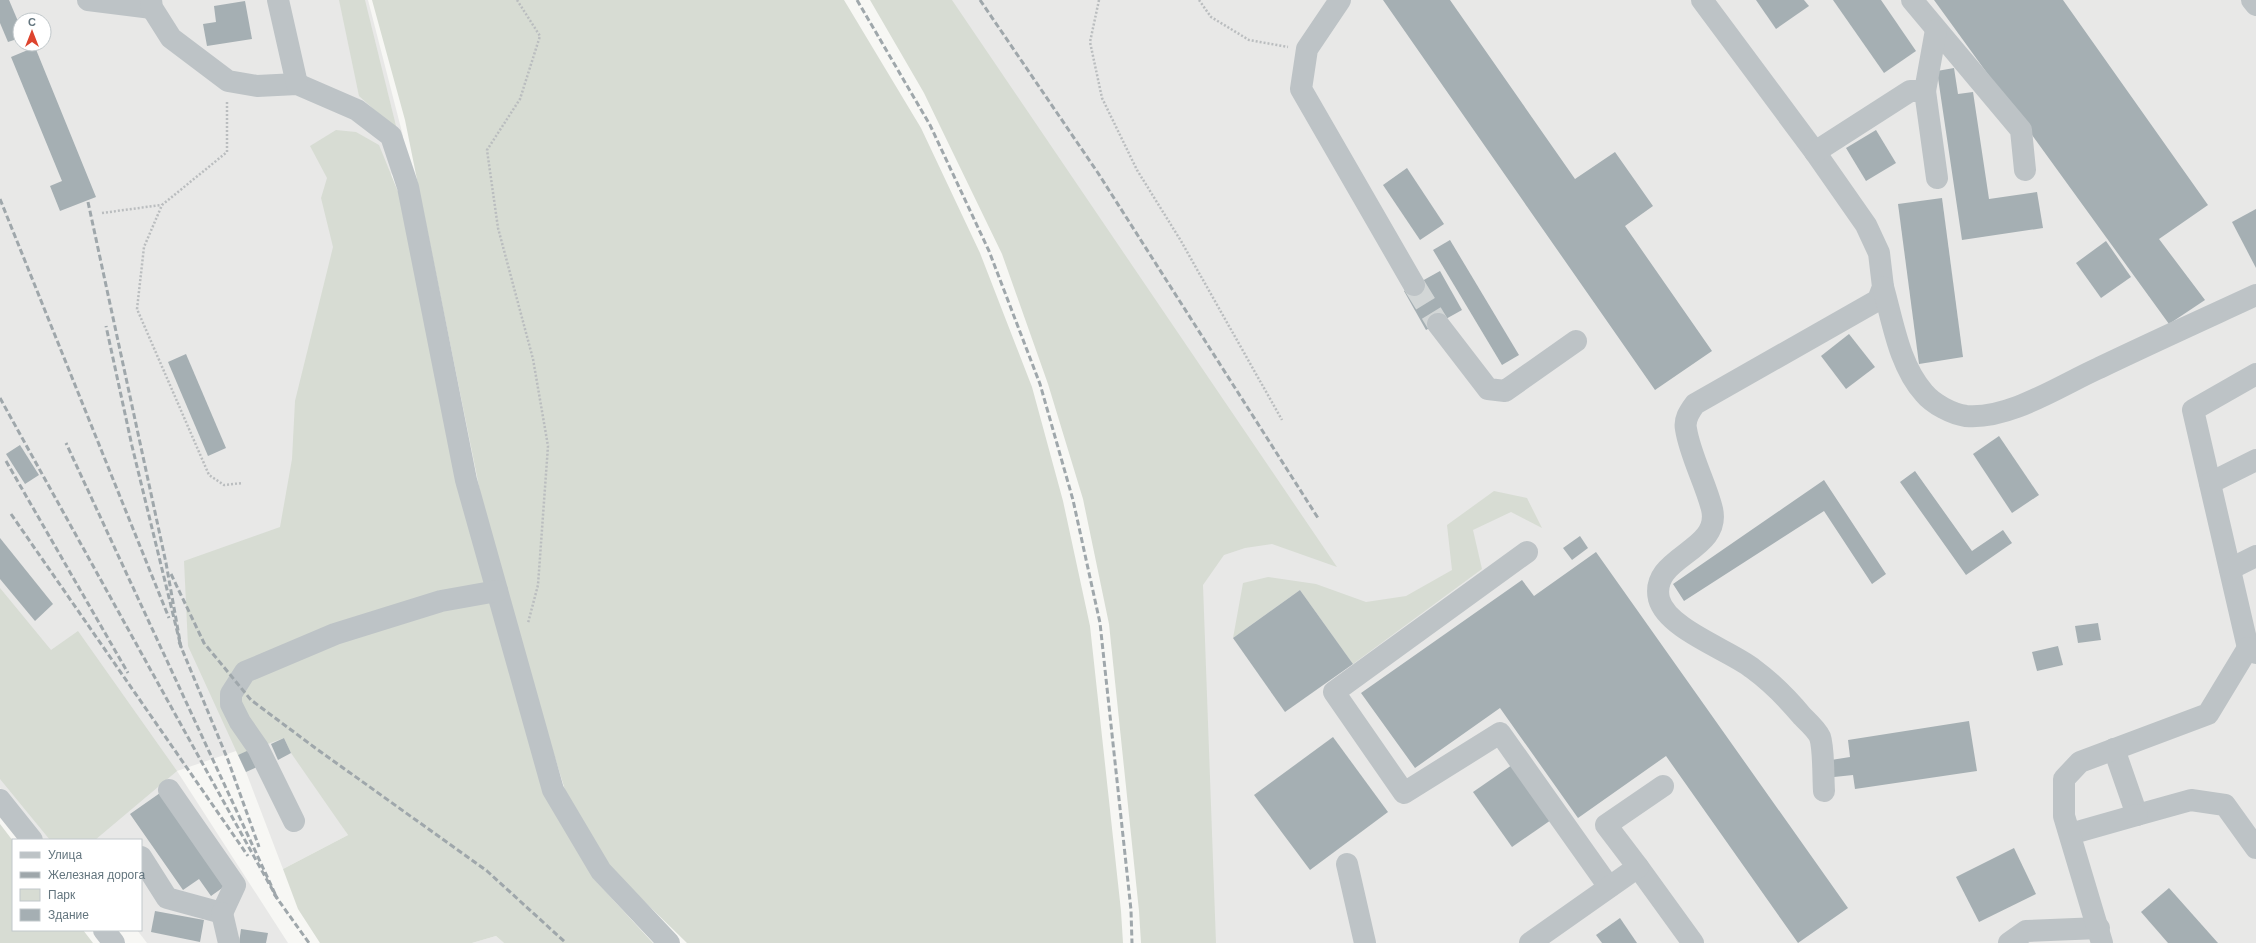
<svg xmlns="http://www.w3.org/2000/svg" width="2256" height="943" viewBox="0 0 2256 943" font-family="Arial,sans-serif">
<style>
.built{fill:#e8e8e7;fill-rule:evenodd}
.green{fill:#d7dcd3}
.building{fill:#a5afb3}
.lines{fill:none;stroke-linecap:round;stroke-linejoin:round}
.minor-tunnel{stroke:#d2d6d6;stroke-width:22;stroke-dasharray:22 11;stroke-linecap:butt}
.path{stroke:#babdbf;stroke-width:2.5;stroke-dasharray:2 2;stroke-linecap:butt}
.minor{stroke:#bdc3c6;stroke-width:22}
.rail{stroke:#9fa7ab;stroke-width:3;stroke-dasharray:6 3;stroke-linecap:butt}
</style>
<rect width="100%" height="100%" fill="#f7f7f4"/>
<g class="built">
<path d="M0,0H368L403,136L283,537V734L348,835L283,869L246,772L236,751L177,771L288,943H147L137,930H141V840H43L0,788ZM20,20H44V44H20Z"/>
<polygon points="941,0 2256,0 2256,943 1195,943 1192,566"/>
<polygon points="496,936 504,943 472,943"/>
</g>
<g class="green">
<polygon points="339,0 365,0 397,130 359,96"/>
<polygon points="372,0 844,0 921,128 980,253 1032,387 1063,501 1090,626 1121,911 1123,943 687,943 608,866 565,790 494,561 405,120"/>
<polygon points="870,0 952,0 1337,567 1272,544 1245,548 1224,555 1203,585 1216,943 1141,943 1139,911 1109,624 1083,499 1048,384 1002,254 924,93"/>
<polygon points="336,130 356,132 379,145 399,194 459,485 594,879 653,943 504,943 496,936 472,943 320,943 298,909 283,869 348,835 291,753 284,738 238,755 188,646 184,561 280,527 292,459 295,401 333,247 321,198 327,178 310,146"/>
<polygon points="1494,491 1527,498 1542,528 1511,512 1473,530 1482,569 1353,664 1300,590 1233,638 1243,583 1268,577 1316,584 1366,602 1406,596 1452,570 1447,525"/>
<polygon points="0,588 51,650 78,631 177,771 95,840 50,840 0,779"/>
<polygon points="0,824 13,841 13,930 83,930 93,943 0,943"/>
</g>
<g class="building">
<polygon points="0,0 9,0 20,26 20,38 8,42 0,23"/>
<polygon points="1383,0 1450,0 1575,179 1615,152 1653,206 1625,226 1712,351 1655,390"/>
<polygon points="1756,0 1804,0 1809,6 1776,29"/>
<polygon points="1833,0 1881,0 1916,51 1884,73"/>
<polygon points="1934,0 2063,0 2208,205 2159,239 2205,300 2169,324"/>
<polygon points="245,1 252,39 207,46 203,24 216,22 214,6"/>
<polygon points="35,47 96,197 60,211 50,186 62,181 11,57"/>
<polygon points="1954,68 1958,94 1973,92 1989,199 2037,192 2043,228 1962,240 1937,71"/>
<polygon points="1876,130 1896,163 1866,181 1846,148"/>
<polygon points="1407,168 1444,224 1420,240 1383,185"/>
<polygon points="1942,198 1963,357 1919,364 1898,204"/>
<polygon points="2256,209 2256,268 2232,222"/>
<polygon points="1450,240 1519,355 1502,365 1433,250"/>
<polygon points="2106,241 2131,277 2101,298 2076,263"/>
<polygon points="1440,271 1462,310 1426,330 1404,291"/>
<polygon points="1849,334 1875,367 1846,389 1821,356"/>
<polygon points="186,354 226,448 208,456 168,362"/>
<polygon points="1999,436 2039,495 2012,513 1973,454"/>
<polygon points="20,445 39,475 25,484 6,454"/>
<polygon points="1915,471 1972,551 2003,530 2012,543 1966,575 1900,482"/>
<polygon points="1824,480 1886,574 1872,584 1824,511 1684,601 1673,584"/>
<polygon points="1580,536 1588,548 1572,560 1563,548"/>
<polygon points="0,538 53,604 35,621 0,579"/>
<polygon points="1596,552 1848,908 1798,943 1666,756 1578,818 1500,708 1415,768 1361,693 1522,580 1534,596"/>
<polygon points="1300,590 1353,664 1285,712 1233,638"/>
<polygon points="2098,623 2101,640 2078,643 2075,626"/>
<polygon points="2058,646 2063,665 2037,671 2032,652"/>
<polygon points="1969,721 1977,771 1855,789 1853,775 1834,777 1831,760 1850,757 1848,740"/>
<polygon points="1333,737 1388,812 1310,870 1254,795"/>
<polygon points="284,738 291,753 278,760 271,744"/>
<polygon points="249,750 257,767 246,772 238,755"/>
<polygon points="1512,765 1551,820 1512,847 1473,792"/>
<polygon points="160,793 225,886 211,896 199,879 183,890 130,814"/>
<polygon points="2014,848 2036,894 1979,922 1956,877"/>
<polygon points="2169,888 2218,943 2168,943 2141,912"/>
<polygon points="155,911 204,920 200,942 151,932"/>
<polygon points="1620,918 1637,943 1602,943 1596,935"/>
<polygon points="241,929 268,933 266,943 239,943"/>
</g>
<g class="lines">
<polyline class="minor-tunnel" points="1414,285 1438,324"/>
<g class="path">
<polyline points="517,0 540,36 520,99 487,150 498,228 533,359 548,446 538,585 528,623"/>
<polyline points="1099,0 1090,42 1102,98 1137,170 1181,241 1282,420"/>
<polyline points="1199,0 1211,17 1249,40 1288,47"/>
<polyline points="227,102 227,152 162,205 144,247 137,309 209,475 224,485 243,483"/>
<polyline points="102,213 161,205"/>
</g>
<g class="minor">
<polyline points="88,0 152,8"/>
<polyline points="151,0 152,8 171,38 228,81 257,86 297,84 357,110 391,136 408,187 466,480 553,790 601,871 669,943"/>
<polyline points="278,0 297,84"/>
<polyline points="1340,0 1307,49 1301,89 1414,285"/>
<path d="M1702,0L1815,152L1866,225L1879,253L1883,287L1878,300L1695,404C1689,412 1684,420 1686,429C1690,455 1706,484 1712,509C1722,552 1649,556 1659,599C1667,629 1729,650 1752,668C1771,682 1787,698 1802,716C1807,721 1817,730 1820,737C1824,749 1823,777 1824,791"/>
<polyline points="1912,0 2021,130 2025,170"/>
<polyline points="2252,0 2256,5"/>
<polyline points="1925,91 1936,30"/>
<polyline points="1815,152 1910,91 1925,91 1937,178"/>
<path d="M1883,287C1893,322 1899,365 1924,393C1933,404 1952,414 1966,416C2009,420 2061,385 2099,368C2151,343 2204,319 2256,295"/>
<polyline points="1438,324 1488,389 1505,391 1576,341"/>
<polyline points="2256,374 2193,410 2248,648 2256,653"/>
<polyline points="2210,483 2256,460"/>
<polyline points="1527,552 1334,692 1404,793 1500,733 1609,887"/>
<polyline points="2230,569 2256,556"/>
<polyline points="2114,749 2137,815 2191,800 2225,805 2256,848"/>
<polyline points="0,800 32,840"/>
<polyline points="294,821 258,748 240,722 231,704 231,694 245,672 335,634 441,601 497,591"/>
<polyline points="2070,834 2137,815"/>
<polyline points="141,857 167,898 222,913 235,885 169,790"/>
<polyline points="1347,864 1365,943"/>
<polyline points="1638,867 1693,943"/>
<polyline points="222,913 229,943"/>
<polyline points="104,930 114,943"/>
<polyline points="1530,943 1638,867 1606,825 1663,786"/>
<polyline points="2009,943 2026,931 2099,928"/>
<polyline points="2102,943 2064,816 2064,779 2080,762 2208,714 2248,648"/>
</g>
<g class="rail">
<polyline points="857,0 930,125 989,251 1040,384 1073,500 1100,623 1131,910 1132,943"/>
<polyline points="980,0 1098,173 1318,518"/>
<polyline points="0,199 169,618"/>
<polyline points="88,202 166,563 181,647 132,446 106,326"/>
<polyline points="0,398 277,898 66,443"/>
<polyline points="6,461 128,673"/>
<polyline points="11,514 248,856"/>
<polyline points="171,574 204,643 251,700 314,747 487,871 566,943"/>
<polyline points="179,642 228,760 259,847"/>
<polyline points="274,894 309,943"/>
</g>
</g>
<rect x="12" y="839" width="130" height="92" fill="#ffffff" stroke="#c1c8cb"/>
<rect x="20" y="852" width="20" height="6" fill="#bdc3c6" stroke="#c1c8cb"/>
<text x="48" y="859" font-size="12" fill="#63757e">Улица</text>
<rect x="20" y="872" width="20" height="6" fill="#9fa7ab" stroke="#c1c8cb"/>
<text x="48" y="879" font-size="12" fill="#63757e">Железная дорога</text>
<rect x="20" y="889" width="20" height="12" fill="#d7dcd3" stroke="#c1c8cb"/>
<text x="48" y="899" font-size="12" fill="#63757e">Парк</text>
<rect x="20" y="909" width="20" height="12" fill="#a5afb3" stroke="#c1c8cb"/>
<text x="48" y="919" font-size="12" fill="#63757e">Здание</text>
<g transform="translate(32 32)"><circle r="19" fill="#ffffff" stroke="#c1c8cb"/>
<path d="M0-3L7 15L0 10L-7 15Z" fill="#dd442e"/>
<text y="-6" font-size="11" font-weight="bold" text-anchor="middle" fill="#63757e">С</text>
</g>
</svg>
